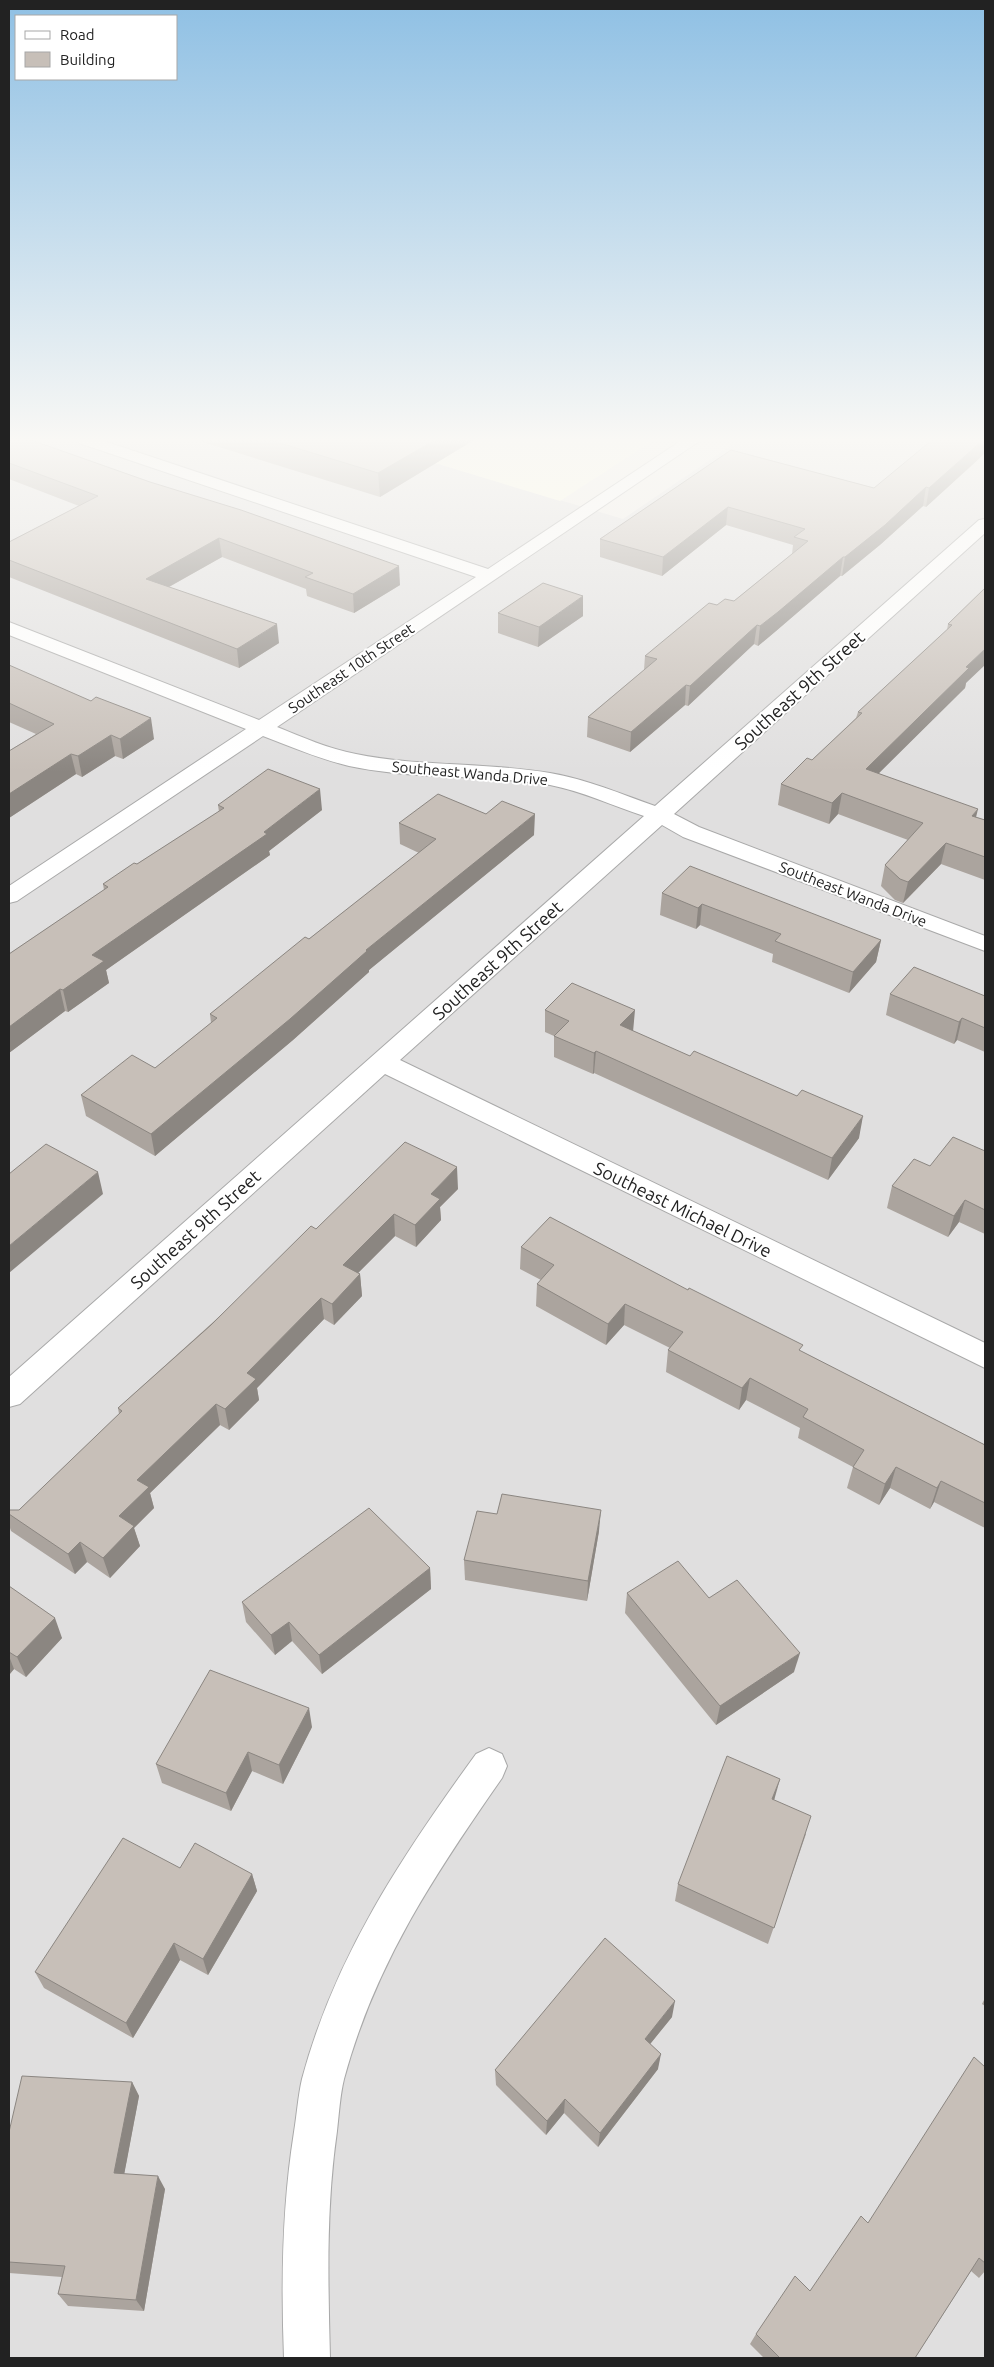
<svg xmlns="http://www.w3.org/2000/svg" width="994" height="2367" viewBox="0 0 994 2367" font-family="Ubuntu,sans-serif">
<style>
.residential{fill:#e0dfdf}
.education{fill:#ffffe5}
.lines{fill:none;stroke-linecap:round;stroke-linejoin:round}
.street-casing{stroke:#a9a9a9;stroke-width:2}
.street{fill:#fff;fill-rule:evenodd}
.wall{fill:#aba49e}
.shaded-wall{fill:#8b8681}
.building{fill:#c7bfb8;stroke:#8b8681}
.labels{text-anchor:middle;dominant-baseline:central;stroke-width:4;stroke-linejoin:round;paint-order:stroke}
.far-street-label{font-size:15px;fill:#222;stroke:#fff}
.street-label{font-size:18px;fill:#222;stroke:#fff}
</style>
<rect width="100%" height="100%" fill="#f2efe9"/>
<polygon class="residential" points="9,440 359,440 623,519 739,440 985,440 985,2358 9,2358"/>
<polygon class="education" points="359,440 654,440 560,501"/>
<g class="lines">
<g class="street-casing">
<g id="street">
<path d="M77,440H101L488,569L682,440H701L277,727C302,737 329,749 356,754C420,767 486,762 550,773C586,779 621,794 655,806L979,520L985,519V533L674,814L699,827L985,936V951L683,837L662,825L400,1060L985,1343V1368L385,1074L20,1404L9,1407V1377L644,816C613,806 582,791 550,785C484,774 415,780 349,766C320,759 291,747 263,736L17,901L9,903V886L246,729L9,635V622L259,720L476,577L79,443Z"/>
<path d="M489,1748L502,1754L507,1766L502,1778C435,1874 375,1964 344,2079C340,2095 339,2114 337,2131C326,2207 328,2282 330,2358H284C281,2282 282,2207 294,2132C297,2114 298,2096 302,2079C335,1956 402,1856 476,1754Z"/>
</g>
</g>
<use href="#street" class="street"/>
</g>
<g class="wall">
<polygon points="9,440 400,585 354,613 307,596 306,589 222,557 169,587 279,643 239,668 9,577 9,542 79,506 9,479"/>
<polygon points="196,440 474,440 380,497"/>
<polygon points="731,450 874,488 980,458 926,507 923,506 881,544 842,576 840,576 776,631 758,646 754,644 688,706 685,705 630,752 587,737 588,717 644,670 645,656 717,605 734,601 792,554 793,545 726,525 662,576 600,557 600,539"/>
<polygon points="985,588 965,688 878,773 976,817 985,820 985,880 941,864 903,903 895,900 881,886 885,865 908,840 838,814 829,824 778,805 781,784 812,760 856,718 858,712 947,630 948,624"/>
<polygon points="498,613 583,616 538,647 498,633"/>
<polygon points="9,665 154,739 123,759 115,756 82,777 76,774 9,818 9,751 36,734 9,722"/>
<polygon points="218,805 322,810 269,851 270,855 106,970 109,983 68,1012 65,1011 9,1053 9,954 104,890 103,884 137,864 219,812"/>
<polygon points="399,823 534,835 369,970 369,972 293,1040 155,1156 86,1116 81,1095 155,1068 211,1023 210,1014 309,939 419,853 400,844"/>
<polygon points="662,893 881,940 876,962 849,993 772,962 773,954 700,925 696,929 660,915"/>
<polygon points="890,994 985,996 985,1052 957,1040 954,1044 886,1015"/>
<polygon points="545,1010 633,1031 859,1138 828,1180 594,1073 593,1074 554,1057 554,1036 545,1032"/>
<polygon points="985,1151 985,1234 959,1222 948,1237 887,1208 892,1186 930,1166"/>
<polygon points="458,1189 440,1207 441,1220 416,1247 395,1236 358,1273 360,1274 362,1296 334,1325 324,1319 257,1388 259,1400 229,1430 220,1425 150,1493 154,1508 134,1528 140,1546 110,1578 87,1562 75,1574 11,1531 9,1525 9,1510 19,1510 119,1414 118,1408 316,1229"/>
<polygon points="521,1247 802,1352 985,1445 985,1528 934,1502 930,1509 890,1488 879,1505 847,1488 853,1467 798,1438 800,1428 746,1400 739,1410 666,1372 668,1350 670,1348 624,1325 606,1345 536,1306 537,1284 541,1280 520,1269"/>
<polygon points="599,1531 587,1601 465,1580 464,1560"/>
<polygon points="430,1568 431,1589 322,1674 292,1641 275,1655 246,1622 242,1602"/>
<polygon points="9,1586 62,1638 26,1677 14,1669 9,1675"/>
<polygon points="627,1593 709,1598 794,1672 716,1725 625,1613"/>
<polygon points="312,1727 283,1784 252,1771 231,1811 162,1783 156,1764"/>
<polygon points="775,1797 774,1800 806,1834 768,1944 675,1901 678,1884"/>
<polygon points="180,1868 252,1874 257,1891 208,1975 180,1960 133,2038 44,1988 35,1972"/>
<polygon points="985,1998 985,2006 982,2004"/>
<polygon points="672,2017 650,2044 658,2069 598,2147 564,2113 546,2135 496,2085 495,2070"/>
<polygon points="985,2067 985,2271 979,2278 971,2271 915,2358 764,2358 750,2344 756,2334 810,2291 868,2223"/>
<polygon points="132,2082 139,2096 124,2174 165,2189 144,2311 68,2306 58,2294 62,2277 9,2273 9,2132"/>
</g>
<g class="shaded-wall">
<polygon points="435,440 474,440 380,497 378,473"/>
<polygon points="983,440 985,440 985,453 926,507 929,488"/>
<polygon points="926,487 923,506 881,544 842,576 845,557"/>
<polygon points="728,507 726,525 662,576 663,557"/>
<polygon points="219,538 222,557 149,598 146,579"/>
<polygon points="843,557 840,576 776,631 758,646 760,626"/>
<polygon points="399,566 400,585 354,613 353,594"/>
<polygon points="583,596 583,616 538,647 539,627"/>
<polygon points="277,624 279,643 239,668 237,649"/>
<polygon points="757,625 754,644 688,706 690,686"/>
<polygon points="985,649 985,665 966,683 965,688 862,790 866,769 966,667"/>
<polygon points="686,685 685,705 630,752 631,732"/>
<polygon points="151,718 154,739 123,759 120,739"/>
<polygon points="111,735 115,756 82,777 78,756"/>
<polygon points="71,754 76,774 9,818 9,794"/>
<polygon points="320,789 322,810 269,851 270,855 106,970 109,983 68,1012 63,990 92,955 264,832"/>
<polygon points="842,793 838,814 829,824 832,803"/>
<polygon points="978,809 973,830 972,816"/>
<polygon points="535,814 534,835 369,970 369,972 293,1040 155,1156 151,1134 366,950"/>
<polygon points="946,843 941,864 903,903 908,882"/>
<polygon points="702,904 700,925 696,929 698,908"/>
<polygon points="881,940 876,962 849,993 853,972"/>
<polygon points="60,989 65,1011 9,1053 9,1027"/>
<polygon points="635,1010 633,1032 620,1025"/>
<polygon points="962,1018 957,1040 954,1044 959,1022"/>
<polygon points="596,1051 594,1073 593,1074 594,1053"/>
<polygon points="863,1116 859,1138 828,1180 832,1158"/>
<polygon points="457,1167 458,1189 440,1207 441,1220 416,1247 415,1225 431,1194"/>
<polygon points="98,1172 103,1194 9,1273 9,1246"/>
<polygon points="965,1200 959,1222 948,1237 954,1216"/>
<polygon points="394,1214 395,1236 345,1286 343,1265"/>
<polygon points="360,1274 362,1296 334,1325 332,1304"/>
<polygon points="321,1298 324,1319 257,1388 259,1400 229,1430 225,1409 247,1373"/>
<polygon points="625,1304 624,1325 606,1345 608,1324"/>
<polygon points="750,1378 746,1400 739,1410 742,1388"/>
<polygon points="216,1404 220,1425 150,1493 154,1508 134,1528 140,1546 110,1578 103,1558 119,1516 137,1480"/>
<polygon points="896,1467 890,1488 879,1505 885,1484"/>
<polygon points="941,1481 934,1502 930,1509 937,1488"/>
<polygon points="601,1510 599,1531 587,1601 588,1581"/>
<polygon points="80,1542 87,1562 75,1574 68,1554"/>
<polygon points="430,1568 431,1589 322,1674 319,1655"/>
<polygon points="55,1618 62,1638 26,1677 17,1657"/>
<polygon points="289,1622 292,1641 275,1655 271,1635"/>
<polygon points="800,1653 794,1672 716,1725 720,1706"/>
<polygon points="9,1656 14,1669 9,1675"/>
<polygon points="309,1708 312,1727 283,1784 279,1765"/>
<polygon points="248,1752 252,1771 231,1811 226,1793"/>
<polygon points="780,1779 775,1797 768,1817 772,1799"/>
<polygon points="252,1874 257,1891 208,1975 203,1959"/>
<polygon points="174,1943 180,1960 133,2038 126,2023"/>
<polygon points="675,2001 672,2017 642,2054 645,2039"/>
<polygon points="661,2054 658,2069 598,2147 600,2133"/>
<polygon points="132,2082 139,2096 122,2186 114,2173"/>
<polygon points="565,2099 564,2113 546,2135 547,2121"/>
<polygon points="158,2176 165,2189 144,2311 136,2300"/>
</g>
<g class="building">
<polygon points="9,440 31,440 150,482 241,510 399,566 353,594 305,577 313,573 219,538 146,579 277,624 237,649 9,560 9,542 98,496 9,463"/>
<polygon points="270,440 435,440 378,473"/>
<polygon points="932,440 983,440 929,488 926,487 885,525 845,557 843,557 778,612 760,626 757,625 690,686 686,685 631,732 588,717 657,659 645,656 709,603 717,605 725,599 734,601 808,541 794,537 805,529 728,507 663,557 600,539 731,450 874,488"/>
<polygon points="543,583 583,596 539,627 498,613"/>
<polygon points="985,588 985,649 966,667 969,668 866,769 978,809 972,816 985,820 985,857 946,843 908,882 900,879 885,865 923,823 842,793 832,803 781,784 807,758 812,760 862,713 858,712 952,625 948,624"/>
<polygon points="9,665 91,701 96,697 151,718 120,739 111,735 78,756 71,754 9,794 9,751 54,724 9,703"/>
<polygon points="268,769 320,789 264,832 267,834 92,955 104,961 63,990 60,989 9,1027 9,954 108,887 103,884 134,863 137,864 224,808 218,805"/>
<polygon points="438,794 486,814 502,801 535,814 366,950 367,951 290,1019 151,1134 81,1095 132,1055 155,1068 217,1018 210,1014 305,937 309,939 436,839 399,823"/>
<polygon points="690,866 881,940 853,972 775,941 781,934 702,904 698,908 662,893"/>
<polygon points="914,967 985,996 985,1028 962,1018 959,1022 890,994"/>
<polygon points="572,983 635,1010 620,1025 690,1056 694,1051 797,1096 802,1090 863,1116 832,1158 596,1051 594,1053 554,1036 569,1021 545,1010"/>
<polygon points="953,1137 985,1151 985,1210 965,1200 954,1216 892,1186 914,1159 930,1166"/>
<polygon points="405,1142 457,1167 431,1194 440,1199 415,1225 394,1214 343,1265 360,1274 332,1304 321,1298 247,1373 256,1379 225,1409 216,1404 137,1480 149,1487 119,1516 134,1526 103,1558 80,1542 68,1554 9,1514 9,1510 19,1510 122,1411 118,1408 211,1325 311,1226 316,1229"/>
<polygon points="46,1144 98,1172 9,1246 9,1174"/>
<polygon points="550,1217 688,1290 689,1288 803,1345 799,1350 985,1445 985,1503 941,1481 937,1488 896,1467 885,1484 853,1467 864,1450 803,1417 808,1409 750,1378 742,1388 668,1350 683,1332 625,1304 608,1324 537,1284 554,1265 521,1247"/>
<polygon points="502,1494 601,1510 588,1581 464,1560 477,1511 497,1514"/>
<polygon points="369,1508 430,1568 319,1655 289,1622 271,1635 242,1602"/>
<polygon points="678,1561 709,1598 737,1580 800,1653 720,1706 627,1593"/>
<polygon points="9,1586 55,1618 17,1657 9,1652"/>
<polygon points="210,1670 309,1708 279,1765 248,1752 226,1793 156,1764"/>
<polygon points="727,1756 780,1779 772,1799 811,1816 774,1928 678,1884"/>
<polygon points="123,1838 180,1868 195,1843 252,1874 203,1959 174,1943 126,2023 35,1972"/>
<polygon points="605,1938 675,2001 645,2039 661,2054 600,2133 565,2099 547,2121 495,2070"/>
<polygon points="974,2057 985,2067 985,2263 979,2258 915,2358 780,2358 756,2334 795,2276 810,2291 861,2216 868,2223"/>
<polygon points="22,2076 132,2082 114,2173 158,2176 136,2300 58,2294 65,2266 9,2262 9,2132"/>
</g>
<linearGradient id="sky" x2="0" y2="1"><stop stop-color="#8fc0e4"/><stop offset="0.57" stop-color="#f9f8f5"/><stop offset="1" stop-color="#f9f8f5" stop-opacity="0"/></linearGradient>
<rect width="994" height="772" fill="url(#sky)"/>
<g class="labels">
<g class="far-street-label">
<text transform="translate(351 668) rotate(-34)">Southeast 10th Street</text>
<text transform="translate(470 773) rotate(5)">Southeast Wanda Drive</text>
<text transform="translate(853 894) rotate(21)">Southeast Wanda Drive</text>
</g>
<g class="street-label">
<text transform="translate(799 690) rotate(-42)">Southeast 9th Street</text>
<text transform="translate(497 960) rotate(-42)">Southeast 9th Street</text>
<text transform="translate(683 1209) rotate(26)">Southeast Michael Drive</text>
<text transform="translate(195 1229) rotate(-42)">Southeast 9th Street</text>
</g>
</g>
<rect width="994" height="2367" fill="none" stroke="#222222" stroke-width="20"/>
<rect x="15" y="15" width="162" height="65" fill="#ffffff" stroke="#a7a7a7"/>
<rect x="25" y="31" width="25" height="8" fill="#ffffff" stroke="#a7a7a7"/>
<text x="60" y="40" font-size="15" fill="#222222">Road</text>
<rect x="25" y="52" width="25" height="15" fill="#c7bfb8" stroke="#a7a7a7"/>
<text x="60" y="65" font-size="15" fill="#222222">Building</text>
</svg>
